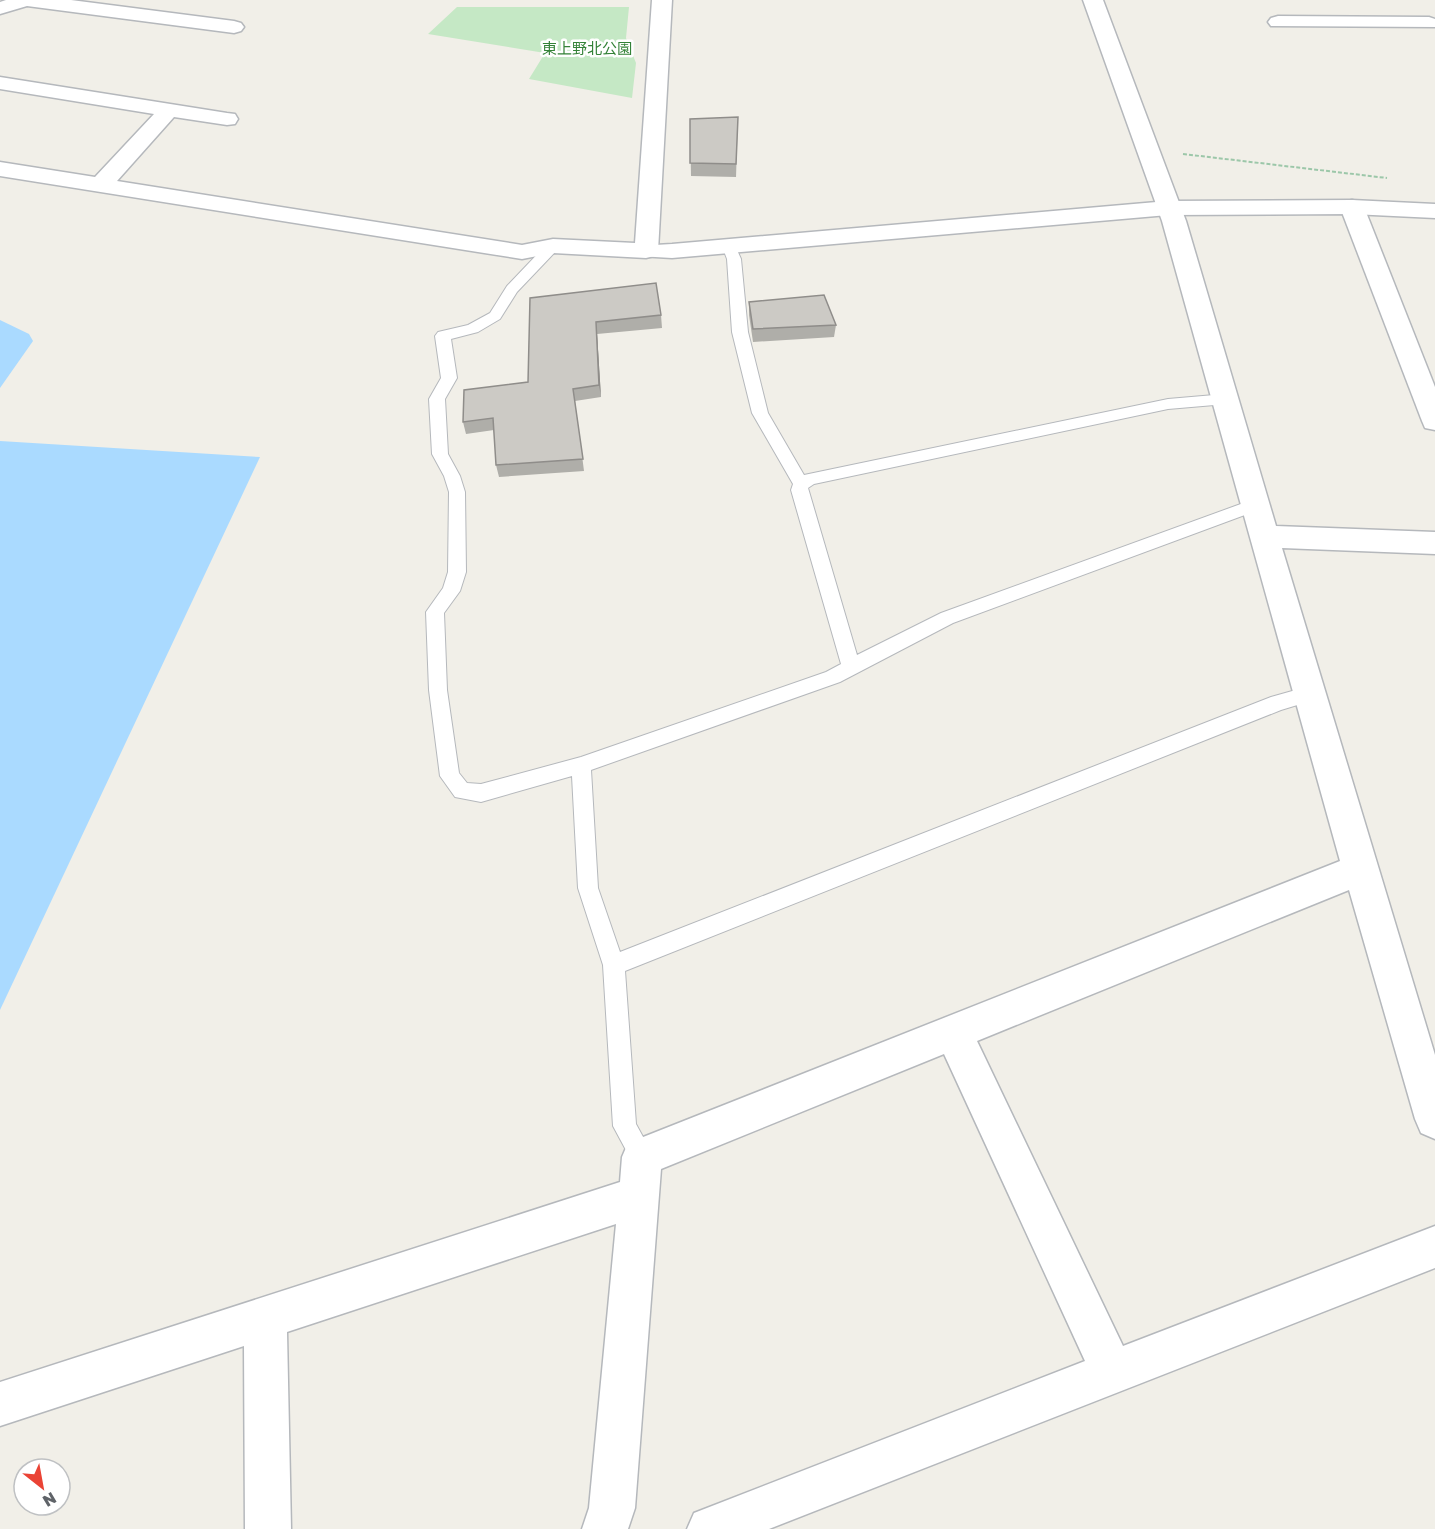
<svg xmlns="http://www.w3.org/2000/svg" width="1435" height="1529" viewBox="0 0 1435 1529" font-family="'Golos Text','Noto Sans JP',sans-serif">
<style>
.green{fill:#c5e8c5}
.water{fill:#aadaff}
.lines{fill:none;stroke-linecap:round;stroke-linejoin:round}
.service-casing{stroke:#b5b8bc;stroke-width:2}
.minor-casing{stroke:#b5b8bc;stroke-width:3}
.tertiary-casing{stroke:#b5b8bc;stroke-width:3}
.path{stroke:#9cc7a9;stroke-width:2;stroke-dasharray:4 2;stroke-linecap:butt}
.service{fill:#fff;fill-rule:evenodd}
.minor{fill:#fff;fill-rule:evenodd}
.tertiary{fill:#fff;fill-rule:evenodd}
.wall{fill:#afaea9}
.shaded-wall{fill:#8f8d8a}
.building{fill:#cccac5;stroke:#8f8d8a;stroke-width:1.5}
.labels{text-anchor:middle;dominant-baseline:central;stroke-width:5;stroke-linejoin:round;paint-order:stroke}
.far-park-label{font-size:15px;fill:#348238;stroke:#fff}
</style>
<rect width="100%" height="100%" fill="#f1efe8"/>
<polygon class="green" points="457,7 629,7 626,38 636,63 632,98 529,79 545,53 428,34"/>
<g class="water">
<polygon points="0,320 29,334 33,341 0,388"/>
<polygon points="0,441 260,457 0,1010"/>
</g>
<g class="lines">
<g class="service-casing">
<polygon id="service" points="553,242 560,246 558,249 517,292 500,319 478,332 451,339 457,378 445,399 448,454 460,476 465,492 466,572 460,591 444,613 447,690 459,773 467,783 481,784 581,757 826,672 841,664 791,490 793,484 752,413 732,332 727,259 722,246 724,243 734,243 741,259 748,332 768,413 804,475 1168,399 1226,394 1232,395 1234,399 1232,403 1226,404 1168,409 814,484 808,488 857,655 941,613 1249,501 1255,499 1261,501 1263,505 1261,509 953,623 840,682 591,770 598,888 620,952 1271,697 1310,686 1317,689 1319,694 1317,699 1281,710 625,971 636,1124 654,1157 650,1165 642,1169 634,1165 613,1126 603,965 578,888 572,776 481,802 455,797 440,776 429,690 426,612 443,588 448,572 449,492 444,476 432,454 429,399 441,378 435,336 438,332 468,325 490,313 507,286 548,243"/>
</g>
<g class="minor-casing">
<g id="minor">
<polygon points="6,0 71,0 234,21 241,23 244,27 241,31 234,33 27,6 0,14 0,2"/>
<polygon points="652,0 672,0 658,251 654,256 646,258 553,253 522,259 0,176 0,162 95,177 154,114 0,89 0,77 227,113 235,114 238,119 235,124 227,125 174,117 117,181 522,245 553,239 635,243"/>
<polygon points="1083,0 1103,0 1186,221 1276,526 1435,532 1435,554 1282,548 1435,1055 1435,1139 1421,1133 1415,1119 1349,890 977,1041 1123,1346 1435,1226 1435,1268 769,1529 687,1529 694,1513 1085,1361 944,1054 661,1169 635,1508 628,1529 582,1529 589,1508 616,1224 287,1332 291,1529 245,1529 244,1346 0,1426 0,1382 620,1182 622,1157 628,1143 1340,861 1162,221"/>
<polygon points="1278,16 1429,17 1435,19 1435,27 1271,26 1268,22 1271,18"/>
<polygon points="1352,200 1360,202 1364,207 1435,387 1435,430 1425,428 1422,421 1340,207 1344,202"/>
</g>
</g>
<g class="tertiary-casing">
<polygon id="tertiary" points="1352,200 1435,204 1435,218 1352,214 1168,215 672,258 638,256 634,251 638,246 672,244 1168,201"/>
</g>
<polyline class="path" points="1183,154 1387,178"/>
<use href="#service" class="service"/>
<use href="#minor" class="minor"/>
<use href="#tertiary" class="tertiary"/>
</g>
<g class="wall">
<polygon points="738,117 736,177 691,176 690,119"/>
<polygon points="530,298 661,315 662,328 597,334 601,397 575,401 584,471 499,477 496,465 494,430 466,434 463,422 528,382"/>
<polygon points="749,302 836,325 834,337 753,342 749,315"/>
</g>
<polygon class="shaded-wall" points="596,322 597,334 601,397 599,385"/>
<g class="building">
<polygon points="738,117 736,164 690,163 690,119"/>
<polygon points="656,283 661,315 596,322 599,385 573,389 583,459 496,465 493,418 463,422 464,390 528,382 530,298"/>
<polygon points="824,295 836,325 753,329 749,302"/>
</g>
<g class="labels">
<g class="far-park-label">
<text x="587" y="48">東上野北公園</text>
</g>
</g>
<g transform="translate(42 1487) rotate(149)"><circle r="28" fill="#ffffff" stroke="#bfc1c3" stroke-width="1.5"/>
<path d="M0-4.5L10 22L0 15L-10 22Z" fill="#ea4335"/>
<text y="-9" font-size="16" font-weight="bold" text-anchor="middle" fill="#5f6368">N</text>
</g>
</svg>
